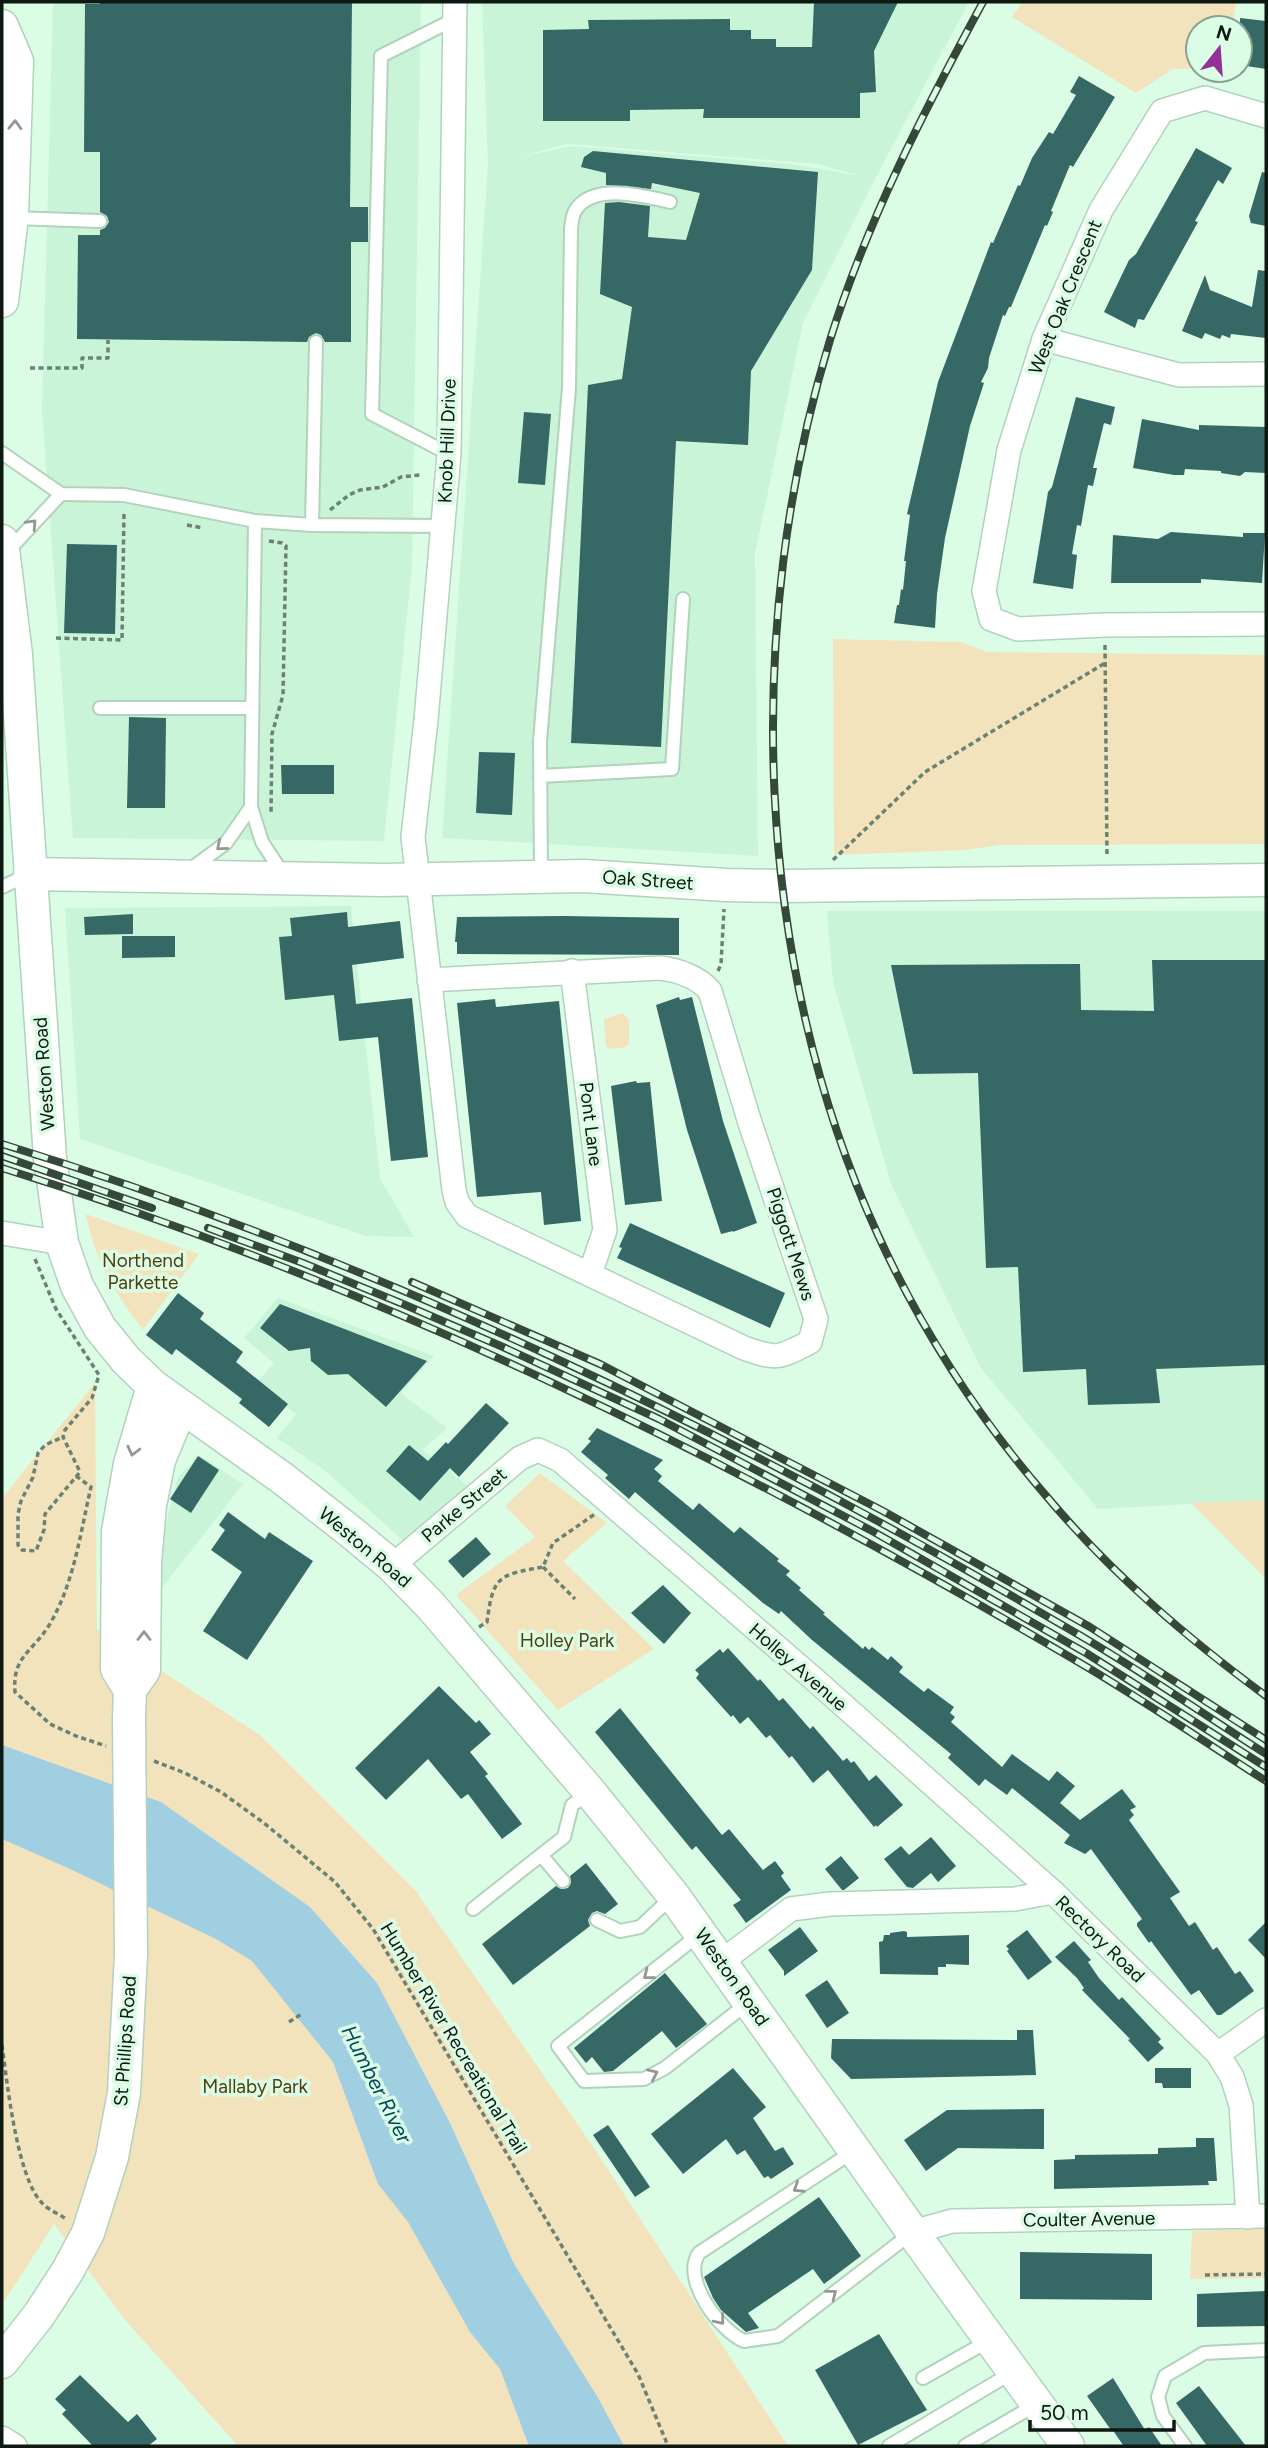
<svg xmlns="http://www.w3.org/2000/svg" width="1268" height="2448" viewBox="0 0 1268 2448" font-family="Figtree,sans-serif">
<style>
.built{fill:#caf4d8;fill-rule:evenodd}
.green{fill:#f3e3bd}
.water{fill:#a0cfe1}
.building{fill:#366965}
.lines{fill:none;stroke-linecap:round;stroke-linejoin:round}
.lane-casing{stroke:#b1d2bc;stroke-width:16}
.street-casing{stroke:#b1d2bc;stroke-width:26}
.secondary-casing{stroke:#b1d2bc;stroke-width:35}
.path{stroke:#6b8173;stroke-width:3.5;stroke-dasharray:5 3.5;stroke-linecap:butt}
.lane{stroke:#fff;stroke-width:12}
.street{stroke:#fff;stroke-width:23}
.secondary{stroke:#fff;stroke-width:32}
.rail-casing{stroke:#36473c;stroke-width:8}
.rail{stroke:#dbfde6;stroke-width:5;stroke-dasharray:16;stroke-linecap:butt}
.secondary-bridge-casing{stroke:#b1d2bc;stroke-width:35;stroke-linecap:butt}
.secondary-bridge{stroke:#fff;stroke-width:32}
.oneway{stroke:#929894}
.labels{text-anchor:middle;dominant-baseline:central;stroke-width:7;stroke-linejoin:round;paint-order:stroke}
.street-label{font-size:19px;fill:#0d1911;stroke:#dbfde6}
.park-label{font-size:19px;fill:#503e0d;stroke:#dbfde6}
.water-label{font-size:21px;font-style:italic;fill:#03475a;stroke:#dbfde6}
</style>
<rect width="100%" height="100%" fill="#dbfde6"/>
<g class="built">
<polygon points="53,2 421,2 412,566 384,841 73,838 42,410"/>
<path d="M482,2H969L875,179L803,323L755,554L758,856L442,838L488,164ZM567,144L817,164L860,176L792,164L572,146L518,157Z"/>
<polygon points="351,906 380,1178 414,1237 366,1236 80,1139 65,908"/>
<polygon points="827,911 1266,911 1266,1500 1098,1509 980,1367 891,1184 833,982"/>
<polygon points="278,1298 434,1356 401,1393 447,1428 423,1450 469,1487 405,1542 324,1470 277,1438 296,1414 256,1383 274,1363 244,1338"/>
<polygon points="199,1455 243,1484 162,1588 162,1539 178,1477"/>
</g>
<g class="green">
<polygon points="1022,2 1236,2 1232,28 1198,28 1198,69 1173,69 1136,93 1012,17"/>
<polygon points="833,639 961,642 987,652 1266,655 1266,844 999,845 966,850 834,855"/>
<polygon points="623,1013 629,1020 629,1043 626,1047 612,1049 606,1047 604,1019"/>
<path d="M86,1214L199,1254L143,1330C114,1292 95,1262 86,1214Z"/>
<polygon points="95,1383 97,1629 260,1735 415,1890 594,2148 788,2446 238,2446 125,2320 54,2224 2,2305 2,1498"/>
<polygon points="540,1473 607,1523 563,1561 654,1649 558,1710 456,1595 535,1537 505,1506"/>
<polygon points="1266,1500 1266,1579 1191,1503"/>
<polygon points="1266,2229 1266,2278 1190,2279 1192,2231"/>
</g>
<polygon class="water" points="2,1745 161,1802 310,1907 377,1983 450,2123 514,2264 597,2396 624,2446 529,2446 500,2369 470,2332 408,2222 378,2184 333,2062 252,1961 216,1939 68,1868 2,1839"/>
<g class="building">
<polygon points="100,2 352,2 350,207 368,207 368,242 351,242 351,342 325,342 321,335 316,333 309,337 307,342 77,339 78,235 100,235 100,230 105,228 109,222 107,216 100,212 100,152 84,152 85,4 100,4"/>
<polygon points="814,2 898,2 874,51 876,92 860,93 860,118 703,118 704,109 630,110 630,121 543,121 543,30 589,29 588,20 730,19 730,30 751,30 751,39 776,39 776,47 812,47"/>
<polygon points="1240,18 1266,21 1266,69 1240,65"/>
<polygon points="1079,76 1115,97 1073,167 1070,165 1051,211 1053,212 1047,226 1045,225 1011,307 1009,307 1005,316 1003,315 989,358 988,368 981,382 984,383 970,426 945,538 937,594 935,628 894,623 897,605 899,605 901,589 903,590 906,561 904,561 910,515 907,514 938,382 991,242 993,243 1018,185 1020,186 1032,158 1049,132 1053,134 1076,95 1070,92"/>
<polygon points="1196,148 1232,168 1223,184 1218,180 1195,221 1198,222 1144,320 1138,319 1135,328 1104,312 1129,260 1136,254"/>
<polygon points="593,151 818,172 812,270 751,371 748,445 676,441 661,747 571,743 588,385 622,379 632,307 600,294 605,203 619,202 650,206 648,237 686,240 700,193 652,183 651,189 606,185 606,173 581,167 584,157"/>
<polygon points="1262,172 1266,173 1266,226 1251,223 1249,216"/>
<polygon points="1258,270 1266,271 1266,338 1231,334 1230,338 1222,335 1220,339 1205,333 1202,339 1182,331 1205,275 1210,290 1252,307"/>
<polygon points="1076,397 1115,407 1111,425 1104,423 1093,468 1097,468 1093,486 1088,485 1081,526 1077,525 1072,554 1077,555 1073,589 1033,583 1048,492 1052,487"/>
<polygon points="524,412 551,414 545,485 518,483"/>
<polygon points="1142,419 1199,430 1199,425 1266,427 1266,473 1245,472 1240,476 1221,473 1221,471 1185,469 1184,475 1174,475 1133,468"/>
<polygon points="1171,532 1243,537 1243,533 1265,533 1262,583 1201,579 1201,583 1111,583 1113,535 1158,539"/>
<polygon points="67,544 117,545 115,634 64,633"/>
<polygon points="129,717 166,718 165,808 127,808"/>
<polygon points="479,752 515,753 512,815 476,813"/>
<polygon points="281,765 334,765 334,794 282,794"/>
<polygon points="347,912 348,927 400,921 404,958 352,965 356,1004 412,998 428,1157 391,1161 378,1037 339,1041 334,995 285,1000 279,937 292,936 290,918"/>
<polygon points="133,914 133,934 85,935 84,917"/>
<polygon points="565,916 679,918 679,955 457,954 457,942 455,942 457,917"/>
<polygon points="122,936 175,936 175,957 122,958"/>
<polygon points="1152,960 1266,960 1266,1365 1156,1369 1160,1403 1088,1405 1086,1369 1023,1372 1018,1267 986,1268 978,1073 913,1074 891,965 1080,964 1081,1010 1154,1011"/>
<polygon points="679,997 680,1000 692,997 723,1121 757,1223 733,1232 733,1231 721,1234 687,1130 656,1005"/>
<polygon points="495,999 496,1007 559,1001 581,1221 544,1225 541,1192 477,1197 457,1003"/>
<polygon points="636,1081 637,1083 650,1082 662,1201 625,1205 611,1086"/>
<polygon points="630,1223 785,1293 770,1328 617,1258 622,1248 619,1247"/>
<polygon points="178,1293 204,1313 200,1319 243,1352 236,1362 288,1404 269,1427 239,1403 242,1399 176,1349 172,1355 146,1335"/>
<polygon points="280,1304 427,1361 386,1407 348,1374 328,1375 311,1361 310,1348 289,1351 260,1328"/>
<polygon points="486,1403 509,1423 459,1477 450,1468 420,1501 386,1471 409,1445 428,1461 446,1442 448,1444"/>
<polygon points="597,1428 663,1460 654,1469 662,1476 658,1481 693,1510 699,1503 734,1533 740,1527 779,1559 777,1561 790,1571 786,1575 801,1588 799,1590 825,1613 823,1614 863,1649 865,1646 869,1650 872,1647 888,1660 891,1656 903,1667 899,1672 924,1692 928,1688 954,1707 950,1713 955,1717 951,1722 1002,1767 1012,1754 1049,1781 1057,1771 1075,1786 1060,1803 1080,1820 1122,1789 1136,1807 1130,1810 1134,1815 1129,1820 1180,1892 1170,1898 1189,1926 1195,1922 1213,1950 1217,1947 1235,1974 1240,1971 1254,1991 1221,2015 1217,2015 1199,1990 1191,1995 1151,1941 1149,1943 1137,1926 1137,1923 1142,1919 1091,1849 1085,1854 1064,1843 1070,1835 1012,1788 1007,1795 985,1779 979,1786 948,1758 951,1754 812,1640 781,1611 779,1614 763,1603 635,1492 629,1499 605,1478 608,1475 581,1452 591,1441 588,1439"/>
<polygon points="198,1456 219,1470 191,1513 170,1499"/>
<polygon points="228,1512 265,1539 269,1532 313,1561 247,1660 203,1631 242,1572 211,1550 225,1530 219,1525"/>
<polygon points="476,1537 491,1554 463,1578 448,1561"/>
<polygon points="663,1585 691,1613 664,1644 631,1613"/>
<polygon points="728,1648 758,1681 760,1679 779,1701 783,1698 810,1729 813,1726 843,1761 847,1758 851,1763 854,1761 869,1781 876,1775 903,1805 877,1827 876,1825 874,1827 828,1770 813,1783 792,1756 789,1758 770,1735 766,1738 748,1717 740,1724 733,1715 731,1717 696,1678 699,1674 695,1670 720,1649 723,1653"/>
<polygon points="439,1686 476,1723 479,1720 491,1734 470,1752 488,1774 485,1776 522,1824 502,1839 468,1794 461,1799 428,1759 386,1800 355,1768"/>
<polygon points="620,1708 722,1835 729,1829 763,1870 775,1861 784,1873 781,1876 791,1890 746,1923 733,1905 741,1900 696,1846 692,1850 595,1732"/>
<polygon points="931,1837 956,1866 938,1882 931,1873 913,1888 907,1887 884,1859 901,1846 909,1855"/>
<polygon points="841,1856 859,1878 844,1890 842,1890 825,1869"/>
<polygon points="586,1863 618,1904 605,1914 597,1911 592,1913 588,1920 590,1926 513,1985 482,1944 556,1886 561,1889 568,1888 571,1883 570,1876"/>
<polygon points="1266,1922 1266,1959 1248,1940"/>
<polygon points="800,1927 818,1951 784,1976 784,1971 768,1950"/>
<polygon points="1027,1930 1052,1962 1028,1980 1007,1951 1009,1949 1006,1946"/>
<polygon points="904,1931 907,1932 907,1937 969,1935 969,1965 946,1964 946,1967 938,1967 938,1975 880,1974 879,1942 883,1941 884,1935 890,1935 890,1933"/>
<polygon points="1074,1941 1091,1960 1088,1962 1099,1978 1119,2000 1122,1997 1161,2039 1158,2042 1164,2048 1148,2062 1128,2040 1130,2039 1082,1990 1084,1988 1077,1978 1055,1957"/>
<polygon points="665,1973 707,2024 676,2048 662,2031 613,2071 604,2072 592,2057 586,2063 574,2048"/>
<polygon points="827,1980 849,2013 827,2028 805,1995"/>
<polygon points="1017,2030 1033,2030 1036,2075 851,2079 831,2058 832,2039 1017,2040"/>
<polygon points="733,2068 766,2107 753,2118 775,2151 783,2147 794,2164 771,2179 768,2176 764,2178 745,2150 737,2155 726,2139 683,2174 651,2134"/>
<polygon points="1155,2068 1191,2068 1191,2088 1163,2088 1162,2083 1155,2083"/>
<polygon points="1044,2109 1044,2149 958,2148 926,2171 904,2140 947,2110"/>
<polygon points="608,2125 650,2187 635,2197 593,2135"/>
<polygon points="1196,2138 1214,2138 1217,2181 1208,2181 1209,2185 1054,2189 1054,2160 1075,2159 1075,2155 1158,2154 1158,2148 1196,2147"/>
<polygon points="819,2197 861,2256 824,2284 813,2269 748,2313 759,2328 746,2332 721,2310 713,2298 704,2277"/>
<polygon points="1020,2252 1152,2254 1152,2300 1020,2299"/>
<polygon points="1266,2291 1266,2326 1197,2327 1197,2294"/>
<polygon points="879,2334 927,2410 858,2445 815,2370"/>
<polygon points="80,2375 128,2422 137,2414 157,2439 148,2446 93,2446 62,2414 66,2410 55,2399"/>
<polygon points="1113,2378 1145,2430 1149,2427 1162,2446 1121,2446 1123,2445 1112,2429 1111,2430 1087,2396"/>
<polygon points="1199,2386 1246,2446 1207,2446 1176,2403"/>
</g>
<g class="lines">
<g class="lane-casing">
<g id="lane">
<polyline points="13,218 100,221"/>
<polyline points="2,453 61,494 124,495 255,521 312,525 443,526"/>
<polyline points="449,454 372,414 381,56 455,19"/>
<polyline points="255,521 251,807 262,842 283,874"/>
<polyline points="312,525 316,342"/>
<polyline points="7,552 61,494"/>
<polyline points="100,708 252,708"/>
<polyline points="540,776 672,769 683,599"/>
<polyline points="188,871 226,843 251,807"/>
<path d="M541,876L540,741L569,388L571,228C572,223 572,216 575,211C592,182 644,196 670,202"/>
<polyline points="2,887 30,874"/>
<polyline points="563,1881 541,1855 564,1837 572,1805 590,1793"/>
<polyline points="473,1909 541,1855"/>
<polyline points="597,1920 620,1931 640,1927 673,1896"/>
<polyline points="701,1933 558,2046 584,2081 644,2079 665,2068 749,2002"/>
<path d="M854,2151L699,2253C681,2279 719,2330 744,2341L778,2336L913,2232"/>
<polyline points="923,2378 990,2340"/>
<polyline points="889,2446 1013,2372"/>
<polyline points="965,2446 1037,2404"/>
<polyline points="1185,2446 1163,2416 1158,2397 1165,2376 1204,2353 1266,2350"/>
</g>
</g>
<g class="street-casing">
<g id="street">
<polyline points="1266,116 1205,98 1162,111 1101,210 1044,339 1009,450 984,591 991,619 1018,629 1105,625 1266,624"/>
<polyline points="1044,339 1179,375 1266,374"/>
<polyline points="572,971 605,1230 590,1274"/>
<path d="M429,980L660,968C678,970 698,977 710,991L750,1123L816,1319L810,1342C779,1358 777,1360 744,1348L467,1216L457,1202L454,1190L413,837L426,720L449,454L455,2"/>
<polyline points="2,1233 62,1243"/>
<polyline points="392,1566 520,1458 538,1450 560,1460 815,1680 1053,1892"/>
<polyline points="721,1962 791,1909 830,1904 1015,1899 1053,1892 1218,2054 1232,2077 1241,2105 1248,2217"/>
<polyline points="1218,2054 1266,2020"/>
<polyline points="913,2232 952,2221 1266,2216"/>
<polyline points="2,2438 15,2446"/>
</g>
</g>
<g class="secondary-casing">
<g id="secondary">
<polyline points="2,26 17,61 12,217 2,301"/>
<polyline points="2,541 16,655 50,1158 62,1243 77,1286 100,1328 126,1360 153,1386 282,1478 351,1532 392,1566 431,1606 590,1792 673,1895 946,2279 1068,2446"/>
<polyline points="30,874 383,880 584,876 726,885 784,886 1266,880"/>
<polyline points="130,1690 144,1670 145,1562 150,1505 159,1460 181,1407"/>
<polyline points="129,1718 130,1690 117,1669 118,1531 130,1464 153,1386"/>
<polyline points="2,2362 39,2315 67,2272 88,2233 112,2157 124,2093 131,1954"/>
</g>
</g>
<g class="path">
<polyline points="30,368 82,368 82,358 108,358 108,340"/>
<polyline points="330,510 349,495 360,490 383,487 401,477 420,475"/>
<polyline points="187,525 203,528"/>
<polyline points="269,541 282,543 286,546 283,695 272,734 271,813"/>
<polyline points="56,638 122,640 124,512"/>
<polyline points="1105,645 1107,857"/>
<polyline points="833,860 925,772 1105,663"/>
<polyline points="718,971 721,964 724,909"/>
<polyline points="35,1259 56,1309 99,1375 92,1398 65,1430 63,1437 80,1472 45,1514 44,1530 36,1551 22,1550 18,1545 18,1514 21,1501 33,1477 38,1453 45,1445 63,1437"/>
<path d="M76,1476L91,1487C80,1534 74,1585 48,1627C32,1652 12,1657 15,1692L50,1724L76,1736L106,1746"/>
<polyline points="543,1567 575,1599"/>
<path d="M479,1627L487,1622C493,1576 498,1575 543,1567L553,1543L595,1514"/>
<polyline points="154,1761 185,1773 221,1792 264,1823 335,1882 373,1929 638,2374 668,2446"/>
<polyline points="289,2022 303,2013"/>
<path d="M2,2045C7,2081 17,2180 43,2204C49,2210 59,2214 66,2219"/>
<polyline points="1205,2275 1266,2274"/>
</g>
<use href="#lane" class="lane"/>
<use href="#street" class="street"/>
<use href="#secondary" class="secondary"/>
<g class="rail-casing">
<g id="rail">
<path d="M983,2C924,111 867,221 830,340C743,625 753,962 878,1235C921,1329 980,1420 1048,1498C1112,1574 1186,1637 1266,1696"/>
<path d="M2,1144C381,1260 740,1436 1081,1636C1144,1673 1205,1715 1266,1754"/>
<polyline points="2,1156 152,1208"/>
<path d="M2,1168C379,1285 735,1460 1075,1660C1140,1698 1202,1740 1266,1781"/>
<polyline points="208,1228 303,1263 403,1304 503,1347 659,1419 874,1532 1086,1653 1266,1767"/>
<polyline points="412,1282 600,1364 883,1511 1090,1627 1266,1740"/>
</g>
</g>
<use href="#rail" class="rail"/>
<g class="secondary-bridge-casing">
<polyline id="secondary-bridge" points="129,1718 131,1954"/>
</g>
<use href="#secondary-bridge" class="secondary-bridge"/>
</g>
<defs><path id="oneway-chevron" d="M-2-3.5L2.5 0L-2 3.5" fill="none" stroke-width="1.6" stroke-linecap="round" stroke-linejoin="round" transform="scale(1.75)"/></defs>
<g class="oneway">
<use href="#oneway-chevron" transform="translate(15 125) rotate(-88)"/>
<use href="#oneway-chevron" transform="translate(32 524) rotate(-47)"/>
<use href="#oneway-chevron" transform="translate(221 846) rotate(140)"/>
<use href="#oneway-chevron" transform="translate(133 1451) rotate(104)"/>
<use href="#oneway-chevron" transform="translate(144 1636) rotate(-90)"/>
<use href="#oneway-chevron" transform="translate(648 1975) rotate(142)"/>
<use href="#oneway-chevron" transform="translate(653 2074) rotate(-25)"/>
<use href="#oneway-chevron" transform="translate(798 2188) rotate(147)"/>
<use href="#oneway-chevron" transform="translate(832 2294) rotate(-38)"/>
<use href="#oneway-chevron" transform="translate(720 2320) rotate(51)"/>
</g>
<g class="labels">
<g class="street-label">
<text transform="translate(1065 297) rotate(-68)">West Oak Crescent</text>
<text transform="translate(447 441) rotate(-88)">Knob Hill Drive</text>
<text transform="translate(648 880) rotate(4)">Oak Street</text>
<text transform="translate(44 1074) rotate(-94)">Weston Road</text>
<text transform="translate(591 1124) rotate(83)">Pont Lane</text>
<text transform="translate(791 1244) rotate(72)">Piggott Mews</text>
<text transform="translate(464 1505) rotate(-40)">Parke Street</text>
<text transform="translate(365 1547) rotate(40)">Weston Road</text>
<text transform="translate(798 1667) rotate(41)">Holley Avenue</text>
<text transform="translate(1100 1939) rotate(44)">Rectory Road</text>
<text transform="translate(732 1977) rotate(55)">Weston Road</text>
<text transform="translate(454 2038) rotate(59)">Humber River Recreational Trail</text>
<text transform="translate(125 2041) rotate(-86)">St Phillips Road</text>
<text transform="translate(1089 2219) rotate(-1)">Coulter Avenue</text>
</g>
<g class="park-label">
<text x="143" y="1260">Northend<tspan x="143" dy="22">Parkette</tspan></text>
<text x="567" y="1640">Holley Park</text>
<text x="255" y="2086">Mallaby Park</text>
</g>
<g class="water-label">
<text transform="translate(377 2084) rotate(63)">Humber River</text>
</g>
</g>
<rect width="1268" height="2448" fill="none" stroke="#0d1911" stroke-width="7"/>
<g transform="translate(1219 49) rotate(17)"><circle r="33" fill="#dbfde6" stroke="#89a291" stroke-width="2"/>
<path d="M0-5L12 26L0 18L-12 26Z" fill="#933198"/>
<text y="-10" font-size="19" font-weight="bold" text-anchor="middle" fill="#0d1911">N</text>
</g>
<path d="M1030 2420v10h144v-10" fill="none" stroke="#0d1911" stroke-width="3.5"/>
<text x="1040" y="2420" font-size="21" fill="#0d1911" stroke="#dbfde6" stroke-width="5" paint-order="stroke">50 m</text>
</svg>
